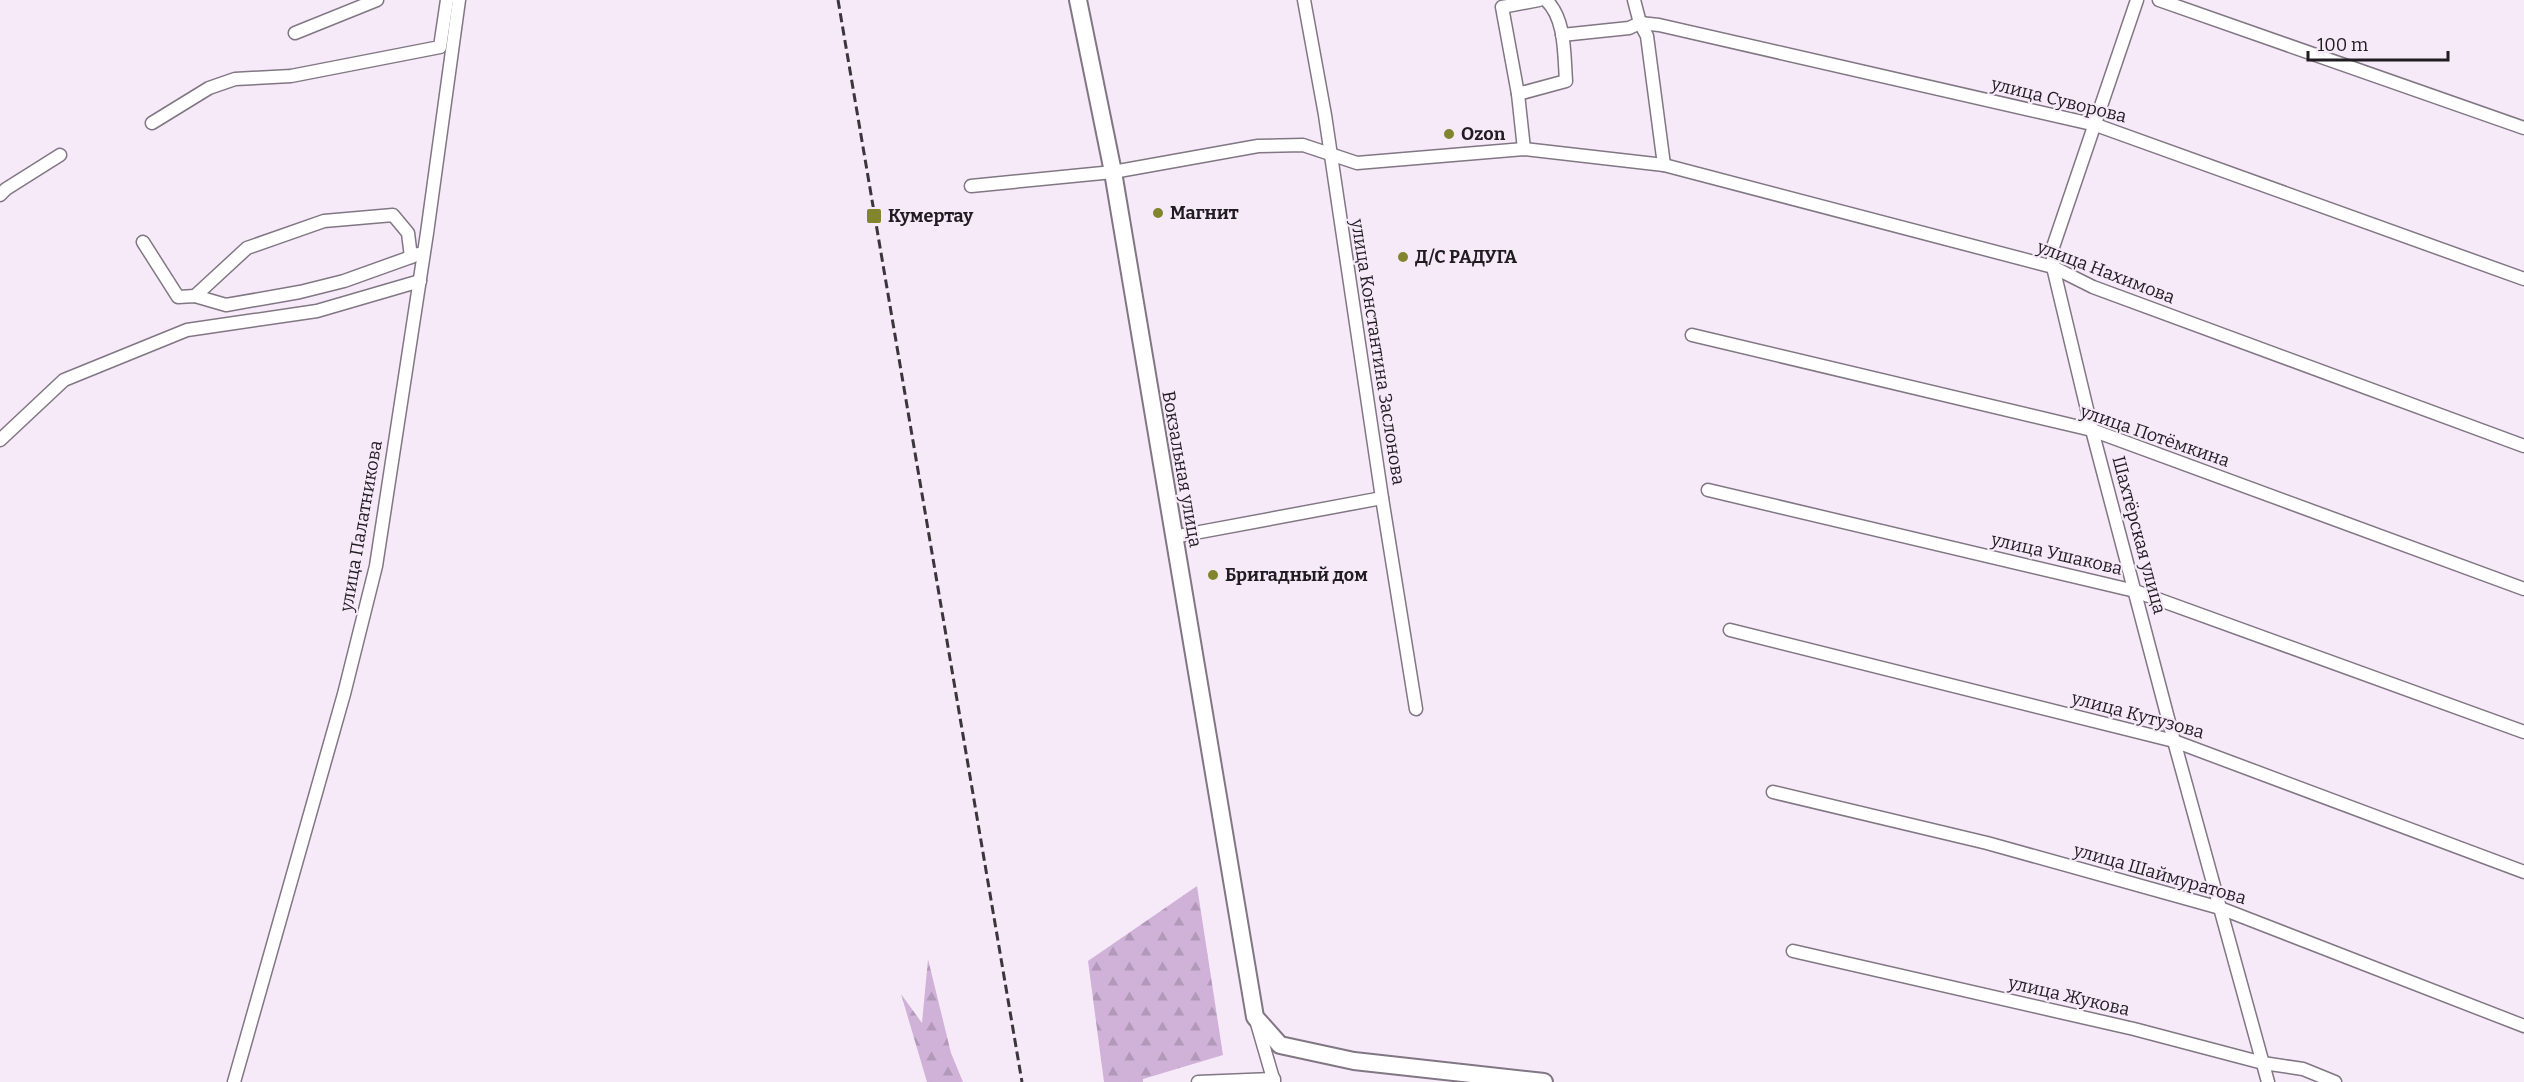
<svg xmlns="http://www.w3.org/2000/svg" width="2524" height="1082" viewBox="0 0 2524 1082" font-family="Bitter,serif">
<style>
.forest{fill:url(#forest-firs)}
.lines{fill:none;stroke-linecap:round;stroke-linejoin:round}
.minor-casing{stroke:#817683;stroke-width:15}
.major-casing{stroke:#817683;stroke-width:20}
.minor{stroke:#fff;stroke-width:12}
.major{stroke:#fff;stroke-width:16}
.rail{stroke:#3b363c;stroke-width:3;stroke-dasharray:9 4.5;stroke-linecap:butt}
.poi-dot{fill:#83842e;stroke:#f6eaf9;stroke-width:2}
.labels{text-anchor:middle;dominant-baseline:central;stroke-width:4.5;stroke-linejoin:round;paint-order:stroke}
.street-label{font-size:18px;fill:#201c21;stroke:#f6eaf9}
.poi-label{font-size:18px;font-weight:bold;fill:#201c21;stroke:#f6eaf9;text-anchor:start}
</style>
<defs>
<pattern id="forest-firs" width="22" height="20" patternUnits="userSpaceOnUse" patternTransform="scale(1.5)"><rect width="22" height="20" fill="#d0b1d8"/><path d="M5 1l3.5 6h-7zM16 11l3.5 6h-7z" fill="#b298b9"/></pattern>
</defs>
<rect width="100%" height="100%" fill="#f6eaf9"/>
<g class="forest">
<polygon points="1197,886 1223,1055 1143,1079 1143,1082 1104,1082 1088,961"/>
<polygon points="928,959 951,1053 963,1082 927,1082 901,994 922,1023"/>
</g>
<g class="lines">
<g class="minor-casing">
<g id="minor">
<polyline points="1304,0 1325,115 1382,498 1416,709"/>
<polyline points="1634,0 1640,23 1647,36 1664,165"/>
<polyline points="2137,0 2053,247 2053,267 2092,430 2174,741 2268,1082"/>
<polyline points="2159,0 2524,128"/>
<polyline points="295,33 377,0"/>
<polyline points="1562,35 1629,28 1640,23 1659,25 2096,125 2524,279"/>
<path d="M1518,94L1566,81C1564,55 1566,19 1546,0"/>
<polyline points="152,123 209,88 235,79 291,76 440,47 447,0"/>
<polyline points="1524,149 1518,94 1502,7 1539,0"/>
<polyline points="971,186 1113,172 1258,146 1303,145 1357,163 1524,149 1664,165 2053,267 2093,287 2524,446"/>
<polyline points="0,195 6,189 60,155"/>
<polyline points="143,242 178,297 195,296 226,305 300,292 344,281 411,257"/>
<polyline points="195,296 247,248 324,221 393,215 408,233 411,257 418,254"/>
<polyline points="1692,335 2092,430 2524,589"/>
<polyline points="0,440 64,380 187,330 317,311 420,281"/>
<polyline points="1708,490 2135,591 2524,732"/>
<polyline points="1173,537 1382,498"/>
<polyline points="1730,630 2174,741 2524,872"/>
<polyline points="1773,792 1987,843 2220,908 2524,1026"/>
<polyline points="1793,951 2134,1029 2263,1063 2303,1069 2335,1082"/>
<polyline points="1256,1020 1274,1082"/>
<polyline points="234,1082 344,694 376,566 427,233 459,0"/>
<polyline points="1198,1082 1274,1079"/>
</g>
</g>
<g class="major-casing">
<polyline id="major" points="1078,0 1113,172 1255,1017 1280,1045 1354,1061 1544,1082"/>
</g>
<use href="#minor" class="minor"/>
<use href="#major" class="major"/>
<polyline class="rail" points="838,0 1022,1082"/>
</g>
<g class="poi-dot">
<circle cx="1449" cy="134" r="6"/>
<circle cx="1158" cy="213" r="6"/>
<rect x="866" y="208" width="16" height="16" rx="3"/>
<circle cx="1403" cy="257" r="6"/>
<circle cx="1213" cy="575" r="6"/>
</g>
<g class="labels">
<g class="street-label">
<text transform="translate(2059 100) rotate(14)">улица Суворова</text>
<text transform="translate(2106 272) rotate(21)">улица Нахимова</text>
<text transform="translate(1378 352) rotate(81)">улица Константина Заслонова</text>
<text transform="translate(2155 436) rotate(19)">улица Потёмкина</text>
<text transform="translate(1182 469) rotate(80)">Вокзальная улица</text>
<text transform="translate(361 526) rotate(-80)">улица Палатникова</text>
<text transform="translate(2139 535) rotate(75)">Шахтёрская улица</text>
<text transform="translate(2057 554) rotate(13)">улица Ушакова</text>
<text transform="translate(2138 715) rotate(15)">улица Кутузова</text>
<text transform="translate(2160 874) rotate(16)">улица Шаймуратова</text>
<text transform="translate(2069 996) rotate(13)">улица Жукова</text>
</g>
<g class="poi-label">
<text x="1461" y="134">Ozon</text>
<text x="1170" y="213">Магнит</text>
<text x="888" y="216">Кумертау</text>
<text x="1415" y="257">Д/С РАДУГА</text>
<text x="1225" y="575">Бригадный дом</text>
</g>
</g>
<path d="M2308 51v9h140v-9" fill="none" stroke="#201c21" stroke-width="3"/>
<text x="2317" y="51" font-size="18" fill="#201c21" stroke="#f6eaf9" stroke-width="4.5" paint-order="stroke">100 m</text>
</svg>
